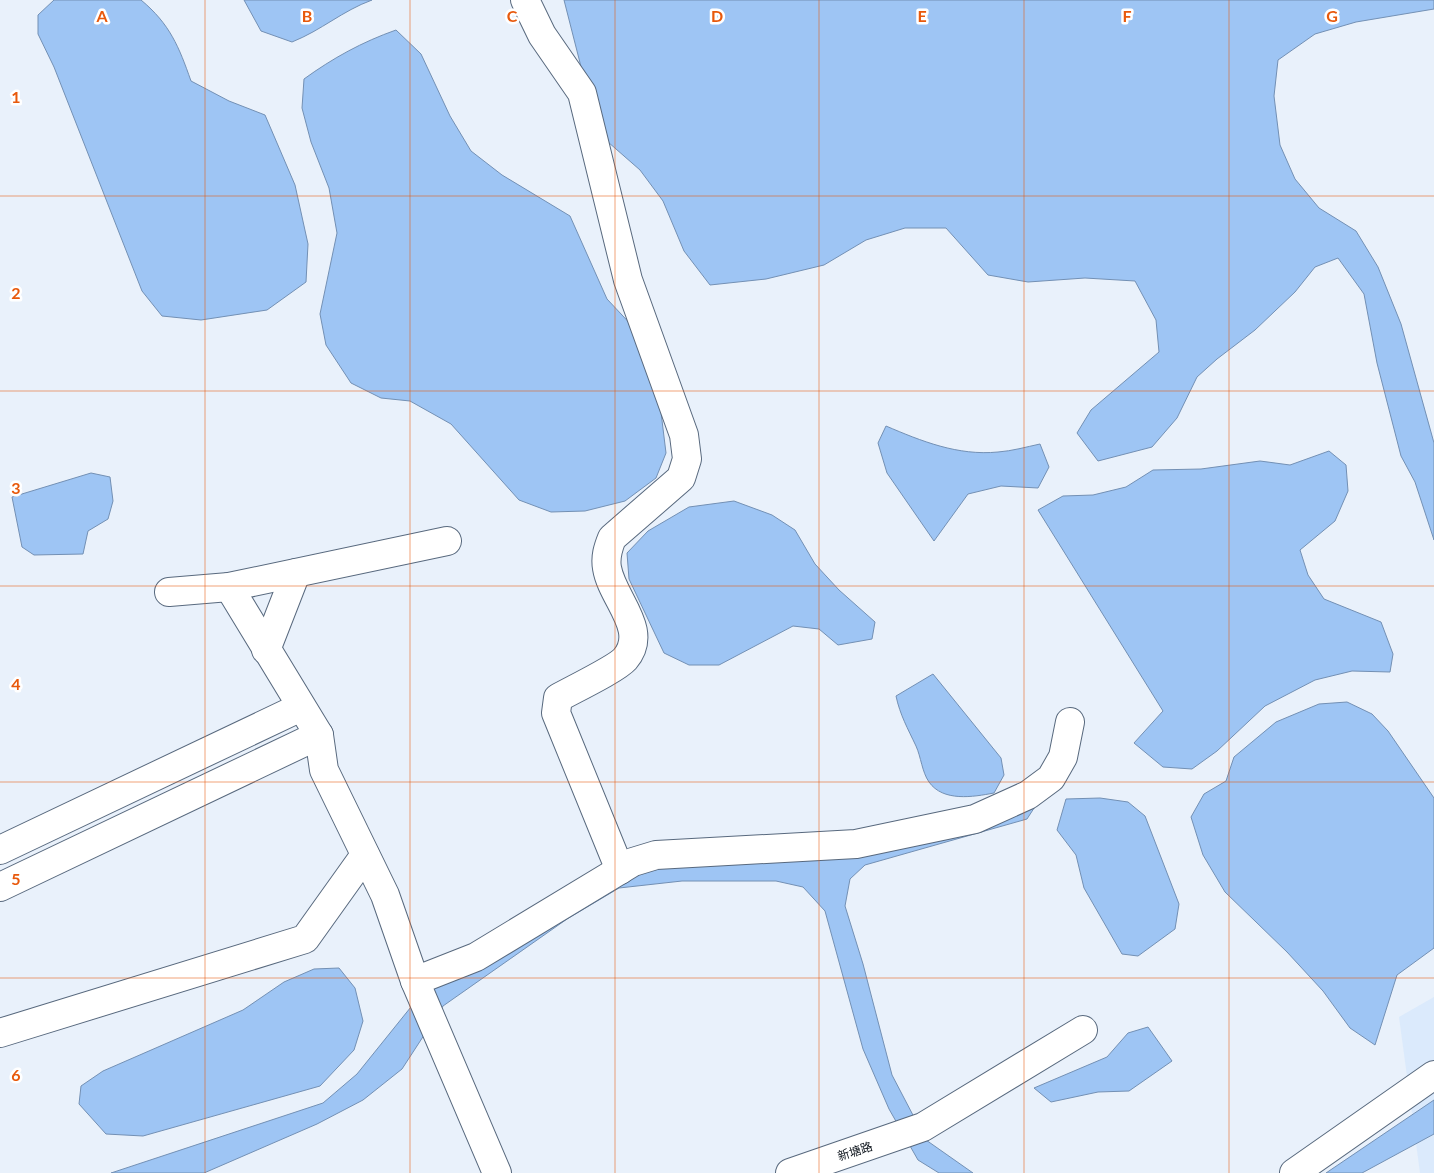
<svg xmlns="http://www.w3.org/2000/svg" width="1434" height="1173" viewBox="0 0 1434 1173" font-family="Lato,'Noto Sans SC',sans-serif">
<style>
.built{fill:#dbeafc}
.water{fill:#9ec5f4;stroke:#7390b4}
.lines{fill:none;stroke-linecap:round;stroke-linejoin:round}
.minor-casing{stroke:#58697e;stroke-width:30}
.minor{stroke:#fff;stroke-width:28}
.grid{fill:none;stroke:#e8590c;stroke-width:1;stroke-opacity:0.55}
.labels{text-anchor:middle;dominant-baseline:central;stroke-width:5;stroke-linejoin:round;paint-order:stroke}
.street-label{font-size:12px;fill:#0e151d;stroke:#fff}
.grid-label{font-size:16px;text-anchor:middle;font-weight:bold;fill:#e8590c;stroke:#fff;stroke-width:5;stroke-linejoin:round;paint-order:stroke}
</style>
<rect width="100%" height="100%" fill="#e9f1fb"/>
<polygon class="built" points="1434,997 1434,1173 1420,1173 1399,1017"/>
<g class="water">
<path d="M54,0H141C170,24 179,47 191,81L229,101L265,115L295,185L308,244L306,282L267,310L201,320L162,316L142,291L54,67L38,34V15Z"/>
<path d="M244,0H372C342,11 322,30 292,42L261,31Z"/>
<polygon points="564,0 1434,0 1434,9 1356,22 1315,34 1278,60 1274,96 1280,145 1295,179 1319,208 1356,231 1378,267 1401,324 1434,443 1434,540 1415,482 1401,456 1377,363 1364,294 1338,258 1315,267 1295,292 1255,330 1217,359 1197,377 1177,418 1152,447 1098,461 1077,433 1091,410 1159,352 1156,320 1135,281 1085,278 1028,282 988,275 946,228 905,228 866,240 824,265 766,279 710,285 684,251 663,201 640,170 608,142 590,102"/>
<path d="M396,30L421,54L450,116L471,151L502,175L570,216L607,299L637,331L659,396L666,453L656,478L625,501L585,511L551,512L519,500L451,424L410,401L381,398L351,383L326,345L320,314L337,233L329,188L311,142L302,108L304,79C333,58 362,42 396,30Z"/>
<path d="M886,426C921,441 958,456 998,452C1012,451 1026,447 1040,444L1049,467L1038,488L1001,486L968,494L934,541L887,473L878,443Z"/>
<polygon points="1329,451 1346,465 1348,491 1335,521 1300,550 1308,575 1324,599 1381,622 1393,654 1390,672 1352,671 1315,680 1265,706 1217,751 1192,769 1163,767 1134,743 1163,711 1038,510 1063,496 1093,495 1126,487 1153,470 1201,469 1260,461 1290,465"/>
<polygon points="91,473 110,477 113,501 108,519 88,531 83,554 34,555 22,547 12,497"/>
<polygon points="734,501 772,515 795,530 815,564 839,590 875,622 872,639 838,645 819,629 793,626 719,665 689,665 664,653 629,579 627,553 648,531 689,507"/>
<path d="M933,674L1001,758L1004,775L994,793C973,797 943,802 929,782C922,772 921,757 916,746C908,729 900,715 896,696Z"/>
<polygon points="1347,702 1372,714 1388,731 1434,798 1434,948 1397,975 1375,1045 1350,1028 1323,991 1287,952 1225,892 1203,855 1191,817 1204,794 1226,781 1234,757 1276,722 1319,704"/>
<polygon points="1100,798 1128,802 1145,816 1179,904 1175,929 1138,956 1122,954 1084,888 1076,855 1057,830 1066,799"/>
<polygon points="1038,802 1027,819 865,865 850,879 845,906 863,964 892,1075 926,1140 973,1173 939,1173 918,1160 889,1109 863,1049 825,911 803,887 776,881 682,881 619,888 567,919 443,1006 402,1069 363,1100 317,1124 204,1173 111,1173 323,1103 357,1074 419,997 618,873"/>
<polygon points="339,968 355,988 363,1021 354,1050 320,1086 143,1136 106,1134 79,1104 81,1086 103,1071 243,1010 284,982 314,969"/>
<polygon points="1148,1027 1172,1061 1129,1091 1098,1092 1051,1102 1034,1088 1107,1057 1128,1033"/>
<polygon points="1434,1100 1434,1134 1362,1173 1326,1173"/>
</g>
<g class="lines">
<g class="minor-casing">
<g id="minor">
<path d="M525,0L542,35L582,93L628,280L684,435L687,459L681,478L612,538C608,548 605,557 607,568C612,599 650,630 625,659C616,669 572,690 558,698L556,713L620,870"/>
<polyline points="229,587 319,735 324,770 385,895 415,981 497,1173"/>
<polyline points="169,592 229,587 447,541"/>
<polyline points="266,650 296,573"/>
<polyline points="0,850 301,707"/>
<polyline points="0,887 319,735"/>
<polyline points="415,981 476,957 633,862 656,855 856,844 975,819 1028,795 1051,778 1063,757 1070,722"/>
<polyline points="0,1033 305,939 365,855"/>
<polyline points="790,1173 923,1127 1083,1030"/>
<polyline points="1294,1173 1434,1075"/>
</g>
</g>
<use href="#minor" class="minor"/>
</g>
<path class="grid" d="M205,0V1173M410,0V1173M615,0V1173M819,0V1173M1024,0V1173M1229,0V1173M0,196H1434M0,391H1434M0,586H1434M0,782H1434M0,978H1434"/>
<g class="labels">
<g class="street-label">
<text transform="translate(855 1151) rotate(-18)">新塘路</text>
</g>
</g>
<g class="grid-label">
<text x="102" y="22">A</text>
<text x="307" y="22">B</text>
<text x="512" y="22">C</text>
<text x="717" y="22">D</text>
<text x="922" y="22">E</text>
<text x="1127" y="22">F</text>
<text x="1332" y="22">G</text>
<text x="16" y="103">1</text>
<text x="16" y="299">2</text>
<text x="16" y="494">3</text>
<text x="16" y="690">4</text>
<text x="16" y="885">5</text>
<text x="16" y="1081">6</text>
</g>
</svg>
